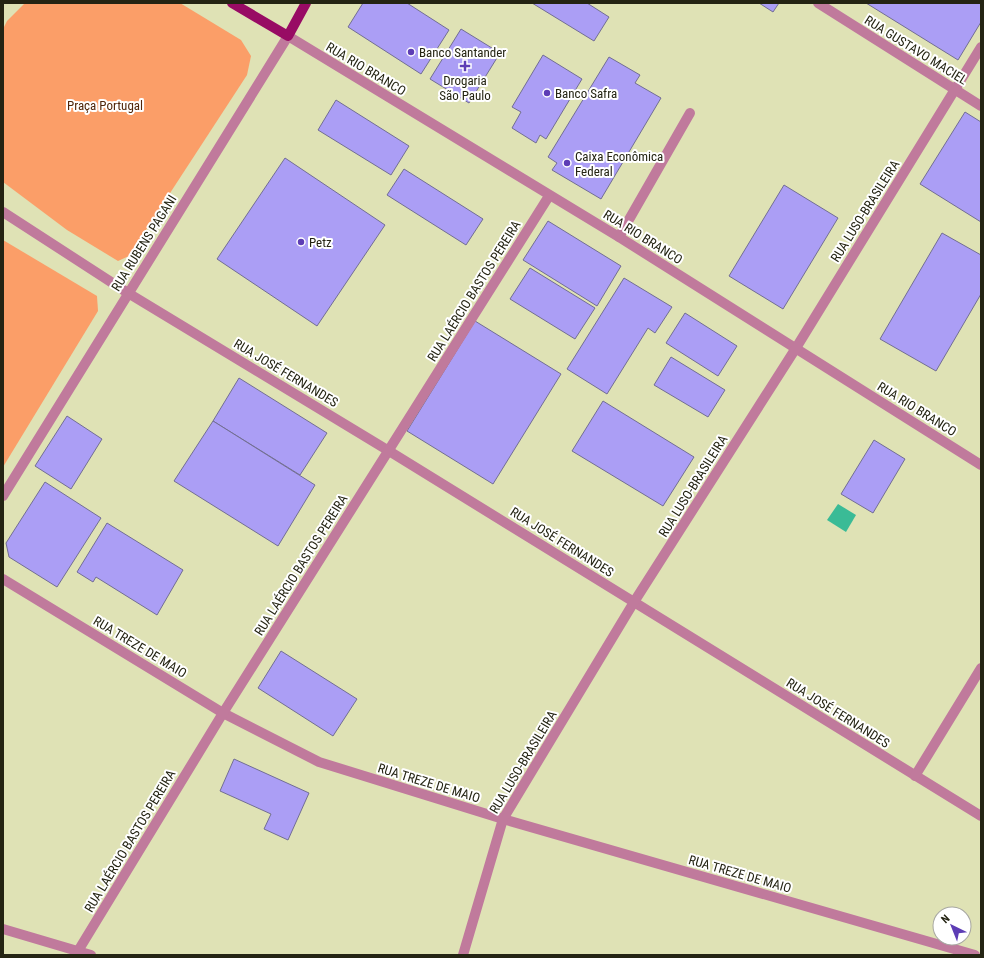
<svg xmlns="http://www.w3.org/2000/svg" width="984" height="958" viewBox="0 0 984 958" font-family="'Roboto Condensed',sans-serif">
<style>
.green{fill:#fb9e68}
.water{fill:#3abb96}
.building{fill:#ab9ef5;stroke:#726e93}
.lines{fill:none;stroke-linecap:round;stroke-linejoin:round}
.minor{stroke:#c07a9c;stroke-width:10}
.major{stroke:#980b64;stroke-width:10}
.poi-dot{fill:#5d3db5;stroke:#fff;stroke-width:1.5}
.labels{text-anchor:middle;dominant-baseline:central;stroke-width:4;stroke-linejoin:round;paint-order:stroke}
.street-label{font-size:13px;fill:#242413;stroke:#fff}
.poi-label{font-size:13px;fill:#242413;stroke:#fff;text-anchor:start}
.park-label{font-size:13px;fill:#50260a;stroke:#fff}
</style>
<rect width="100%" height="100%" fill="#dfe2b5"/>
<g class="green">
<polygon points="25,3 180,3 241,40 251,56 247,75 129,256 118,261 67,230 3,182 3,29 7,21"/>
<polygon points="3,240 97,296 98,311 3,467"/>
</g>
<polygon class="water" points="838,504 856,515 846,532 827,520"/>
<g class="building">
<polygon points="363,3 407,3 449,30 421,74 348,27"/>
<polygon points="532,3 587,3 609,17 594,41"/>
<polygon points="759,3 779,3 773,12"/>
<polygon points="866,3 981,3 981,22 958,60"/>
<polygon points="461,29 500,53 469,103 430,79"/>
<polygon points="543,55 582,79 546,139 540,135 536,143 512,128 521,112 512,107"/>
<polygon points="609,57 640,75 635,83 661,98 601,199 552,170 557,163 548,157"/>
<polygon points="336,100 409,146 391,175 318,130"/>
<polygon points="965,112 981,122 981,222 920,184"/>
<polygon points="285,158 385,225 317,326 217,259"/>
<polygon points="404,169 483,219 466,245 387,195"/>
<polygon points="784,185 838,218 783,309 729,276"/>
<polygon points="548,221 621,266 597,306 523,260"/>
<polygon points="942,233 981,255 981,294 936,371 880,339"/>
<polygon points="530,268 595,308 575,339 510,299"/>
<polygon points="624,278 672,307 655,333 648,328 607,394 567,369"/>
<polygon points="685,313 737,346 718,376 666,343"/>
<polygon points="475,321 561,374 493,484 407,431"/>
<polygon points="671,357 725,390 708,417 654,385"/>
<polygon points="239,378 327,433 300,475 213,421"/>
<polygon points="603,401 694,457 663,506 572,451"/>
<polygon points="67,416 102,439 71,489 35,466"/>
<polygon points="213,421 315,485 278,546 174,481"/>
<polygon points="874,440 905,459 873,513 841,494"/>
<polygon points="45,482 101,518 57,587 9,557 6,543"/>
<polygon points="107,523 183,570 157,615 96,577 93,582 77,572"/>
<polygon points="281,651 357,699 333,736 258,688"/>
<polygon points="234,759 309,793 288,840 264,829 271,814 220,791"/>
</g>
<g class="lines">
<g class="minor">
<polyline points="818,3 981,106"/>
<polyline points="3,212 128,293 389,451 981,816"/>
<polyline points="619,237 690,113"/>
<polyline points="3,496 288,36 619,237 981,465"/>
<polyline points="3,579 223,713 319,762 503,819 975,955"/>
<polyline points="915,776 981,668"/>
<polyline points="3,929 91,955"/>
<polyline points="78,951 223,713 549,196"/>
<polyline points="463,955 503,819 634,602 796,348 981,47"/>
</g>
<polyline class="major" points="232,3 288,36 306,3"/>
</g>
<g class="poi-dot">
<circle cx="411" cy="52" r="4"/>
<path d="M463 60h4v4h4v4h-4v4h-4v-4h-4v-4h4z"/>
<circle cx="547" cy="93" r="4"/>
<circle cx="567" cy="163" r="4"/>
<circle cx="301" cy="242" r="4"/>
</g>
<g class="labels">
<g class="street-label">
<text transform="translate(916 50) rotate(32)">RUA GUSTAVO MACIEL</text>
<text transform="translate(366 69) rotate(31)">RUA RIO BRANCO</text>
<text transform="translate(865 211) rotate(-58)">RUA LUSO-BRASILEIRA</text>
<text transform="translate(643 237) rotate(32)">RUA RIO BRANCO</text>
<text transform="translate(144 243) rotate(-58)">RUA RUBENS PAGANI</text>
<text transform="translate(474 291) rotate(-58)">RUA LAÉRCIO BASTOS PEREIRA</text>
<text transform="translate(286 373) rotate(31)">RUA JOSÉ FERNANDES</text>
<text transform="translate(917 409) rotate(32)">RUA RIO BRANCO</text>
<text transform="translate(693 486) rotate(-58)">RUA LUSO-BRASILEIRA</text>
<text transform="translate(562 542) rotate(32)">RUA JOSÉ FERNANDES</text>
<text transform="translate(301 565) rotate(-58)">RUA LAÉRCIO BASTOS PEREIRA</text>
<text transform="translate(140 647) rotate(31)">RUA TREZE DE MAIO</text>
<text transform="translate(838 713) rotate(32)">RUA JOSÉ FERNANDES</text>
<text transform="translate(523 762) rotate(-59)">RUA LUSO-BRASILEIRA</text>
<text transform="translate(429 783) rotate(17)">RUA TREZE DE MAIO</text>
<text transform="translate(130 841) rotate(-59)">RUA LAÉRCIO BASTOS PEREIRA</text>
<text transform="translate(740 874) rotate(16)">RUA TREZE DE MAIO</text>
</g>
<g class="poi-label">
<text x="419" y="52">Banco Santander</text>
<text x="465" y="80" text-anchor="middle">Drogaria<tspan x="465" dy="15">São Paulo</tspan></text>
<text x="555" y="93">Banco Safra</text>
<text x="575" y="156">Caixa Econômica<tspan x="575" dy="15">Federal</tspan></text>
<text x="309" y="242">Petz</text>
</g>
<g class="park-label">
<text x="105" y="105">Praça Portugal</text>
</g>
</g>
<rect width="984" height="958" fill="none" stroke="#242413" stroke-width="8"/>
<g transform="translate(952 926) rotate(317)"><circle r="19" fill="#ffffff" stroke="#a7a7a1"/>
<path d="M0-3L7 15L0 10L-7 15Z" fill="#5d3db5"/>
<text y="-6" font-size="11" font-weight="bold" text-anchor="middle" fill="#242413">N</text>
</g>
</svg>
